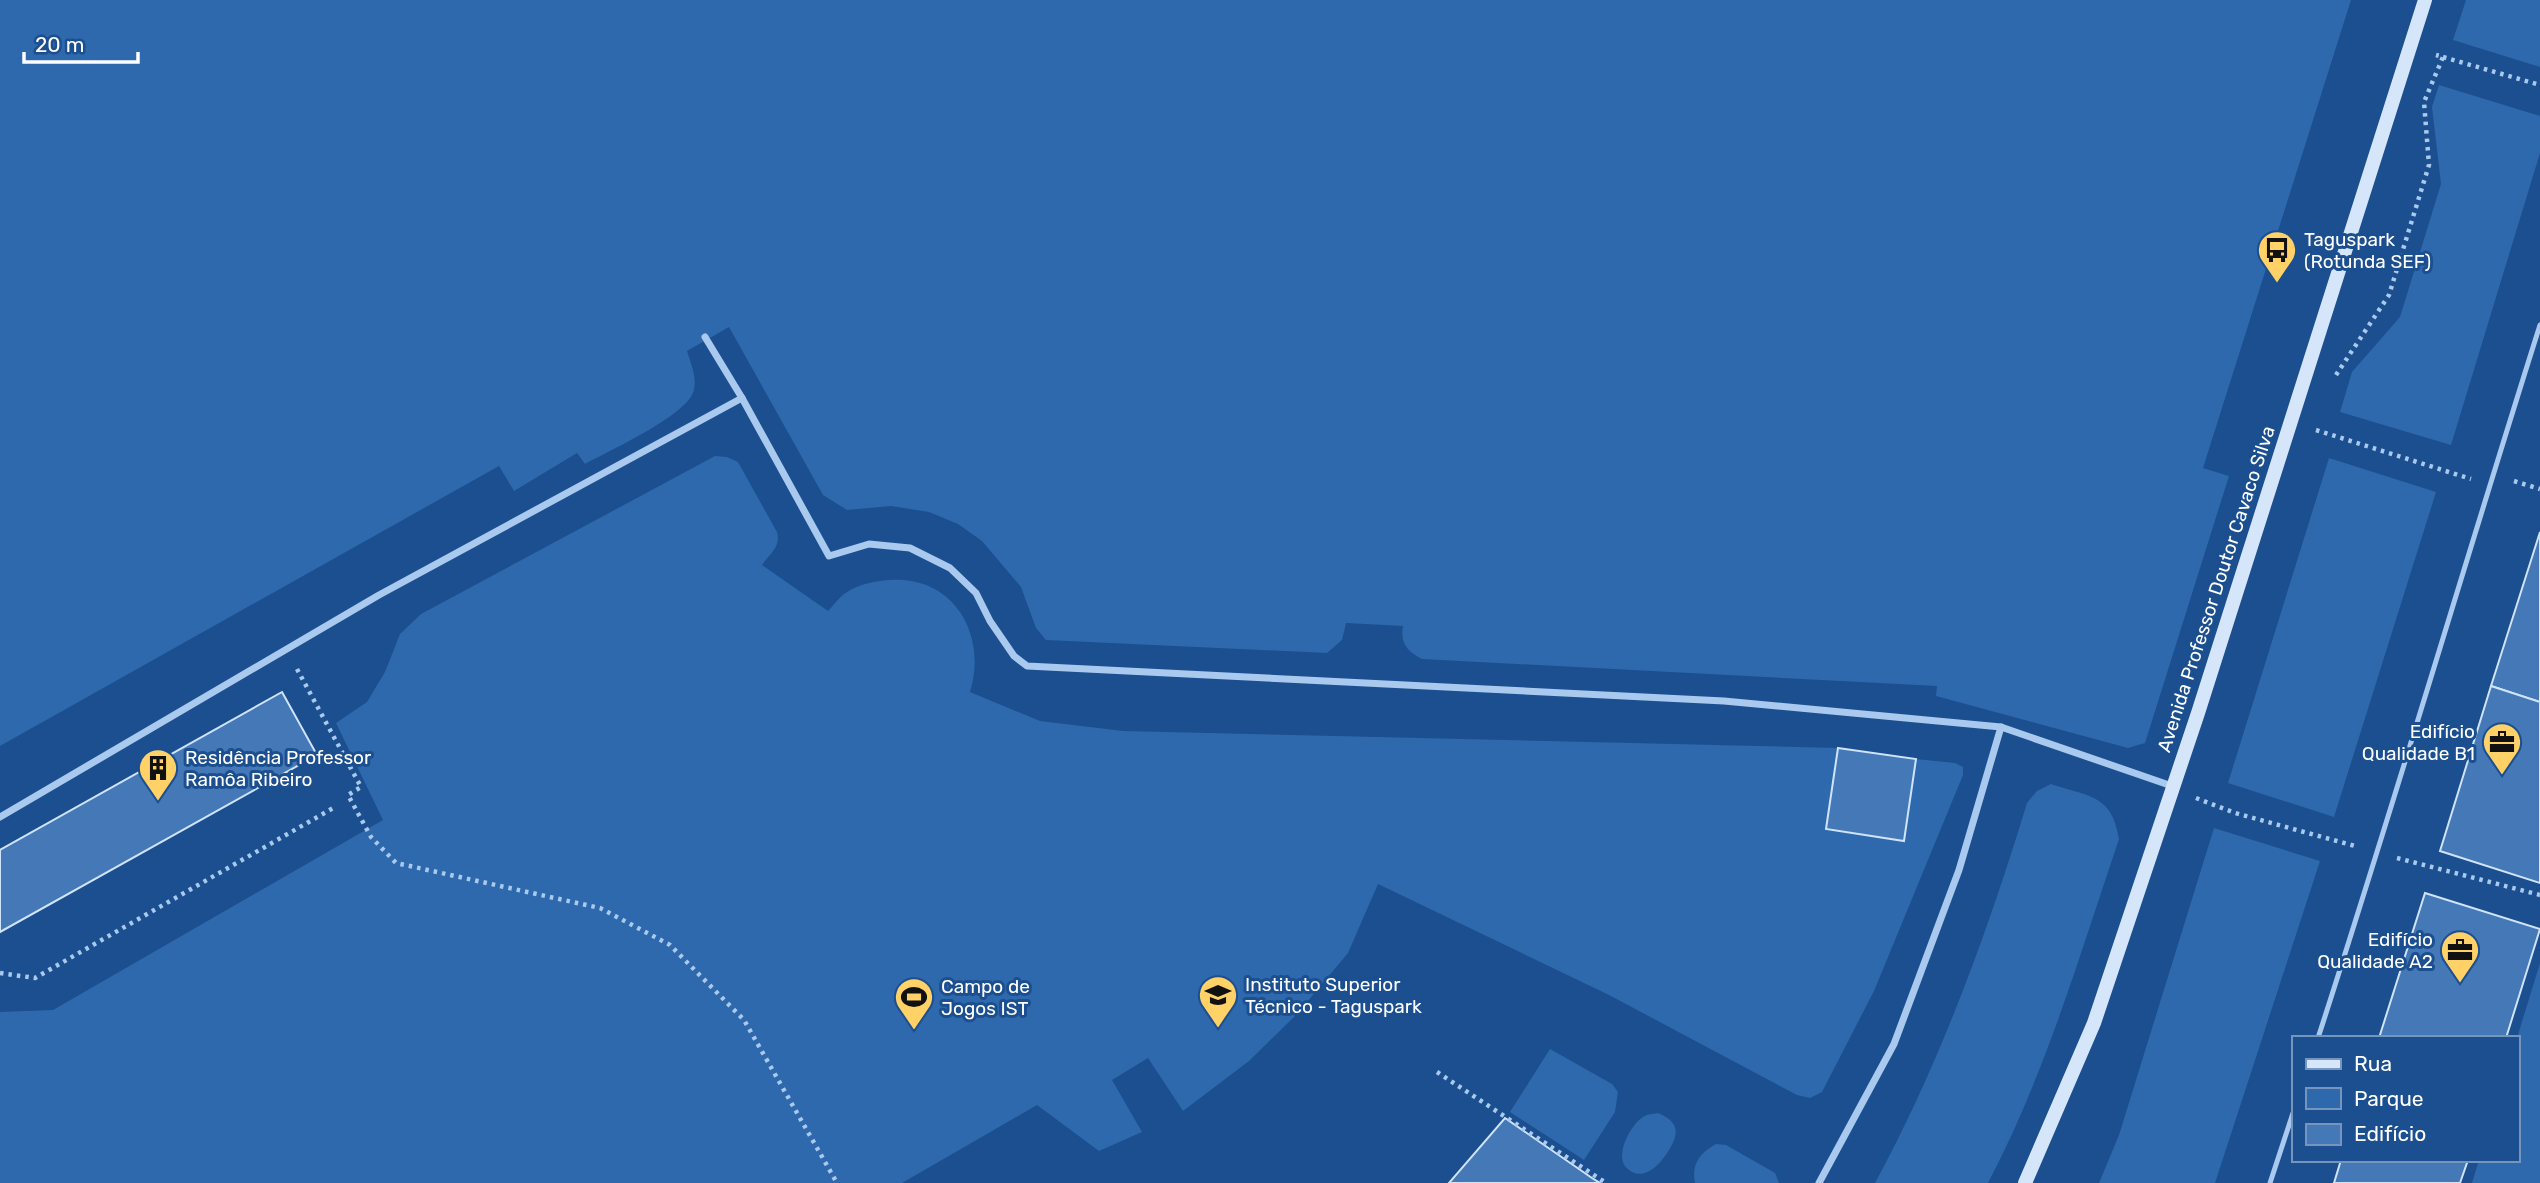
<svg xmlns="http://www.w3.org/2000/svg" width="2540" height="1183" viewBox="0 0 2540 1183" font-family="Rubik,sans-serif">
<style>
.green{fill:#2e69ad}
.building{fill:#4478b7;stroke:#cfe3fa;stroke-width:2}
.lines{fill:none;stroke-linecap:round;stroke-linejoin:round}
.path{stroke:#a9c9ee;stroke-width:4.5;stroke-dasharray:3.5 5;stroke-linecap:butt}
.lane{stroke:#a9c9ee;stroke-width:5}
.street{stroke:#a9c9ee;stroke-width:7}
.secondary{stroke:#d6e6fa;stroke-width:14}
.labels{text-anchor:middle;dominant-baseline:central;stroke-width:6;stroke-linejoin:round;paint-order:stroke}
.poi-label{font-size:19px;fill:#fff;stroke:#1b4f8f;text-anchor:start}
.street-label{font-size:19px;fill:#fff;stroke:#1b4f8f}
</style>
<rect width="100%" height="100%" fill="#1b4f8f"/>
<g class="green">
<path d="M0,0H2351L2203,468L2229,476L2145,743L2128,748L1936,696L1937,686L1422,659C1407,651 1400,643 1403,626L1346,623L1342,640L1327,653L1046,640L1036,628L1021,587L982,541L958,524L929,512L891,506L847,510L823,495L729,327L687,351C691,364 698,379 693,393C683,417 609,451 585,464L577,453L514,491L499,466L0,746Z"/>
<polygon points="2466,0 2540,0 2540,67 2453,40"/>
<polygon points="2439,85 2540,116 2540,153 2451,445 2340,412 2352,372 2400,317 2441,184 2432,107"/>
<path d="M715,456L727,457L738,462L777,532C781,548 770,553 762,565L828,611C834,605 840,596 847,592C859,584 875,581 889,580C953,575 988,634 970,692L1040,721L1123,731L1838,748L1826,829L1904,841L1916,759L1955,763L1963,767V775L1874,991L1822,1092L1810,1098L1797,1095L1609,995L1378,884L1348,953L1297,1014L1249,1061L1183,1111L1148,1058L1112,1080L1142,1132L1099,1151L1037,1105L902,1183H0V1012L53,1010L383,820L336,723L367,702L385,672L400,634L421,614Z"/>
<polygon points="2329,458 2436,492 2334,817 2228,783"/>
<path d="M2051,784C2089,797 2112,794 2119,839C2080,954 2045,1075 1988,1183H1875C1940,1063 1987,934 2027,803L2037,791Z"/>
<polygon points="2214,828 2320,861 2215,1183 2099,1183 2119,1135"/>
<polygon points="2540,963 2540,1183 2472,1183 2479,1160 2517,1160 2517,1038"/>
<polygon points="1550,1049 1612,1084 1618,1092 1615,1112 1584,1160 1510,1112"/>
<path d="M1658,1113C1683,1123 1678,1138 1665,1156C1656,1169 1639,1183 1625,1166C1615,1152 1633,1120 1647,1115C1649,1114 1655,1114 1658,1113Z"/>
<path d="M1716,1144L1726,1145L1775,1173L1779,1183H1695C1691,1164 1700,1153 1716,1144Z"/>
</g>
<g class="building">
<polygon points="2540,532 2540,702 2491,686"/>
<polygon points="2491,686 2540,702 2540,883 2440,851"/>
<polygon points="282,692 317,755 0,932 0,850"/>
<polygon points="1838,748 1916,759 1904,841 1826,829"/>
<polygon points="2425,893 2540,929 2506,1038 2379,1038"/>
<polygon points="1505,1118 1592,1178 1600,1183 1449,1183"/>
<polygon points="2341,1160 2468,1160 2460,1183 2334,1183"/>
</g>
<g class="lines">
<g class="path">
<polyline points="2443,57 2540,85"/>
<polyline points="2336,375 2389,295 2429,165 2424,102 2443,57 2436,55"/>
<polyline points="2316,430 2471,479"/>
<polyline points="2514,481 2540,489"/>
<polyline points="297,669 361,787 348,795 371,837 396,863 600,908 670,945 744,1020 837,1183"/>
<polyline points="2196,798 2235,813 2355,846"/>
<polyline points="2397,858 2540,895"/>
<polyline points="0,973 35,978 335,807"/>
<polyline points="1437,1072 1606,1183"/>
</g>
<g class="lane">
<path d="M2318,1038C2395,801 2465,562 2540,325"/>
<polyline points="2270,1183 2293,1113"/>
</g>
<g class="street">
<polyline points="705,337 742,398 829,556 869,544 910,548 950,568 976,593 990,621 1014,656 1027,666 1724,701 2001,727"/>
<polyline points="0,817 379,595 742,398"/>
<polyline points="1819,1183 1894,1044 1959,870 2001,727 2172,786"/>
</g>
<polyline class="secondary" points="2025,1183 2094,1023 2198,713 2425,0"/>
</g>
<defs>
<g id="bus-pin" transform="scale(2.0125)"><path d="M0 17L-7.5 6A9.5 9.5 0 1 1 7.5 6Z" fill="#ffd166" stroke="#1b4f8f"/><path d="M-5-6H5V4H4V6H2V4H-2V6H-4V4H-5ZM-3.5-4V0h7V-4ZM-3.5 1.2v1.5H-2V1.2ZM2 1.2v1.5H3.5V1.2Z" fill="#111"/></g>
<g id="office-pin" transform="scale(2.0125)"><path d="M0 17L-7.5 6A9.5 9.5 0 1 1 7.5 6Z" fill="#ffd166" stroke="#1b4f8f"/><path d="M-6-3h4V-5.5h4V-3h4V5H-6ZM-1-4.5V-3h2v-1.5ZM-6 0V1H6V0Z" fill="#111"/></g>
<g id="building-pin" transform="scale(2.0125)"><path d="M0 17L-7.5 6A9.5 9.5 0 1 1 7.5 6Z" fill="#ffd166" stroke="#1b4f8f"/><path d="M-4-6H4V6H1V3H-1V6H-4ZM-2.5-4.3h1.7v1.8h-1.7ZM.8-4.3h1.7v1.8H.8ZM-2.5-1h1.7V.8h-1.7ZM.8-1h1.7V.8H.8Z" fill="#111"/></g>
<g id="university-pin" transform="scale(2.0125)"><path d="M0 17L-7.5 6A9.5 9.5 0 1 1 7.5 6Z" fill="#ffd166" stroke="#1b4f8f"/><path d="M0-5L7-2L0 1L-7-2ZM-4 1L0 2.5L4 1V4Q0 6-4 4Z" fill="#111"/></g>
<g id="stadium-pin" transform="scale(2.0125)"><path d="M0 17L-7.5 6A9.5 9.5 0 1 1 7.5 6Z" fill="#ffd166" stroke="#1b4f8f"/><path d="M0-5a6.5 5 0 1 0 0 10a6.5 5 0 1 0 0-10ZM-3.5-1.8h7v3.6h-7Z" fill="#111"/></g>
</defs>
<g fill-rule="evenodd">
<use href="#bus-pin" x="2277" y="250"/>
<use href="#office-pin" x="2502" y="742"/>
<use href="#building-pin" x="158" y="768"/>
<use href="#office-pin" x="2460" y="950"/>
<use href="#university-pin" x="1218" y="995"/>
<use href="#stadium-pin" x="914" y="997"/>
</g>
<g class="labels">
<g class="poi-label">
<text x="2304" y="239">Taguspark<tspan x="2304" dy="22">(Rotunda SEF)</tspan></text>
<text x="2475" y="731" text-anchor="end">Edifício<tspan x="2475" dy="22">Qualidade B1</tspan></text>
<text x="185" y="757">Residência Professor<tspan x="185" dy="22">Ramôa Ribeiro</tspan></text>
<text x="2433" y="939" text-anchor="end">Edifício<tspan x="2433" dy="22">Qualidade A2</tspan></text>
<text x="1245" y="984">Instituto Superior<tspan x="1245" dy="22">Técnico - Taguspark</tspan></text>
<text x="941" y="986">Campo de<tspan x="941" dy="22">Jogos IST</tspan></text>
</g>
<g class="street-label">
<text transform="translate(2216 589) rotate(-72)">Avenida Professor Doutor Cavaco Silva</text>
</g>
</g>
<rect x="2292" y="1036" width="228" height="126" fill="#1b4f8f" stroke="#7695bc" stroke-width="2"/>
<rect x="2306" y="1059" width="35" height="10" fill="#d6e6fa" stroke="#7695bc" stroke-width="2"/>
<text x="2354" y="1071" font-size="21" fill="#ffffff">Rua</text>
<rect x="2306" y="1088" width="35" height="21" fill="#2e69ad" stroke="#7695bc" stroke-width="2"/>
<text x="2354" y="1106" font-size="21" fill="#ffffff">Parque</text>
<rect x="2306" y="1124" width="35" height="21" fill="#4478b7" stroke="#7695bc" stroke-width="2"/>
<text x="2354" y="1141" font-size="21" fill="#ffffff">Edifício</text>
<path d="M24 52v10h114v-10" fill="none" stroke="#ffffff" stroke-width="3.5"/>
<text x="35" y="52" font-size="21" fill="#ffffff" stroke="#1b4f8f" stroke-width="5" paint-order="stroke">20 m</text>
</svg>
